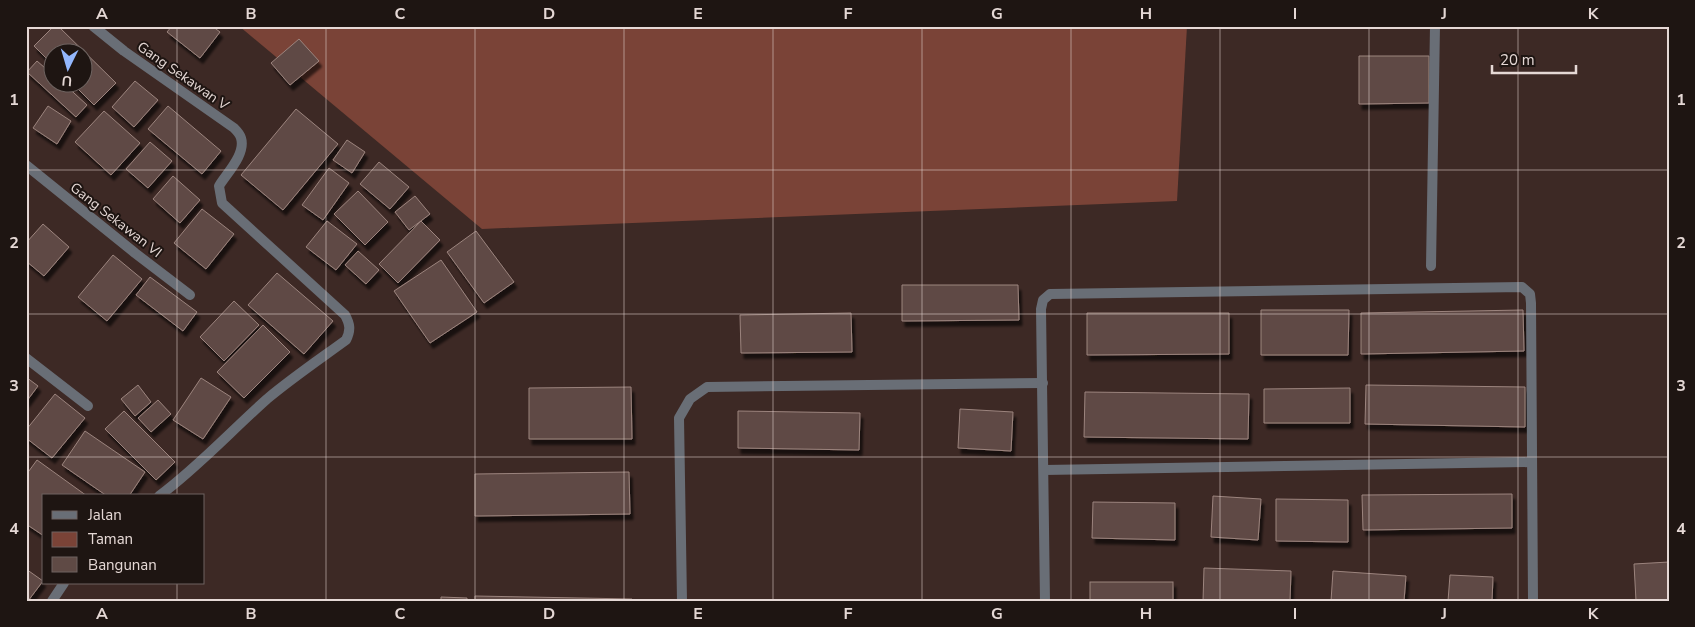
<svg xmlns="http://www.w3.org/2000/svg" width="1695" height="627" viewBox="0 0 1695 627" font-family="'Nunito Sans',sans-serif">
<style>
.green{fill:#7a4337}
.building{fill:#5f4a45;stroke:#9c847e;filter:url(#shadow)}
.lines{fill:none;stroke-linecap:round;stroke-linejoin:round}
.lane{stroke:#696e76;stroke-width:10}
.street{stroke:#696e76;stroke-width:10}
.grid{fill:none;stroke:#e5d8d5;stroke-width:1;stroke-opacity:0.55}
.labels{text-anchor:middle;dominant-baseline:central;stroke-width:4;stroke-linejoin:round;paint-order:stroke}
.street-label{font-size:14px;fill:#e5d8d5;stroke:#1e1512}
.neatline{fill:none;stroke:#e5d8d5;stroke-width:2}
.grid-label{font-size:16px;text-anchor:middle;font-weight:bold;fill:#e5d8d5}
</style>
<defs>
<filter id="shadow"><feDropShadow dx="3" dy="5.5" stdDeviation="1" flood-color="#0009"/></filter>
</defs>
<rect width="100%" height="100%" fill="#3d2925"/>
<polygon class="green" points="239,26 1187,26 1177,201 482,229"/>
<g class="building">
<polygon points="54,26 58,26 116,83 94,105 71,82 82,82 82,52 52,52 52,64 34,46"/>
<polygon points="172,26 212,26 220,32 200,58 167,32"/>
<polygon points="299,39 319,61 290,85 271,63"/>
<polygon points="1359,56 1429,56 1429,103 1359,104"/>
<polygon points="37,61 52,74 52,82 62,82 87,105 76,117 27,72"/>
<polygon points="135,81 158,100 134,127 112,107"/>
<polygon points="48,106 71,121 57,144 33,128"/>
<polygon points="168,106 221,151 202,174 148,129"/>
<polygon points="296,109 338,144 283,210 241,175"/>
<polygon points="104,111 140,143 111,175 75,142"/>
<polygon points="347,140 365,152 352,173 333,160"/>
<polygon points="150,142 172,161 148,188 126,169"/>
<polygon points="379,162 409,187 390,209 360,184"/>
<polygon points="329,168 349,183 323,220 302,205"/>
<polygon points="173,176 200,200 180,223 153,199"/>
<polygon points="358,191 388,222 365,245 334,214"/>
<polygon points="415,196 430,214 409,230 395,212"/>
<polygon points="202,209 234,234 206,269 174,243"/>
<polygon points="327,221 357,244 336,270 306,247"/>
<polygon points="421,221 440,240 398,283 379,264"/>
<polygon points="43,224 69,247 44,276 26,261 26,243"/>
<polygon points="476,231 514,282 484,303 447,252"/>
<polygon points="358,251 379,270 366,284 345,265"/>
<polygon points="113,255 142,279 107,321 78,297"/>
<polygon points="441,260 477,312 430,343 394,291"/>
<polygon points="277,273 333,321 304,354 248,305"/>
<polygon points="150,277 197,312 183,331 136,295"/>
<polygon points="902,285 1018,285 1019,320 902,321"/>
<polygon points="234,301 259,325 224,361 200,337"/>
<polygon points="1261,310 1349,310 1348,355 1261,355"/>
<polygon points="1523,310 1524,351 1361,354 1361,313"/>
<polygon points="851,313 852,352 741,353 740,315"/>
<polygon points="1087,313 1229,313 1229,354 1087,355"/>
<polygon points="263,325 290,352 244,398 217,372"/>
<polygon points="26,377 38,386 26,402"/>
<polygon points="201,378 231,397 203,439 173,420"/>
<polygon points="138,385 151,402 135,416 121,399"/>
<polygon points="1366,385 1525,387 1525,427 1365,424"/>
<polygon points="631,387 632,439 529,439 529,388"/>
<polygon points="1350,388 1350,423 1264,423 1264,389"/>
<polygon points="1085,392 1249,394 1248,439 1084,437"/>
<polygon points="55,394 85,418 52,458 26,438 26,430"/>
<polygon points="158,400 171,414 151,432 138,418"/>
<polygon points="960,409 1013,412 1011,451 958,448"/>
<polygon points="124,411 175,462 156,480 105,429"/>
<polygon points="738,411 860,413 859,450 738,448"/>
<polygon points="85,431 145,472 129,496 107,496 62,465"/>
<polygon points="37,460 87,496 44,496 44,536 26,524 26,475"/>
<polygon points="629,472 630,514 475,516 475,474"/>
<polygon points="1512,494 1512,528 1363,530 1362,495"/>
<polygon points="1213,496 1261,499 1258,540 1211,537"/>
<polygon points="1276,499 1348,500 1348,542 1276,541"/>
<polygon points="1093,502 1175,503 1175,540 1092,538"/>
<polygon points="1669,562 1669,600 1636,601 1634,564"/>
<polygon points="1204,568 1291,571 1290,601 1203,601"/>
<polygon points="26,569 43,581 28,601 26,601"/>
<polygon points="1333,571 1406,576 1404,601 1331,601"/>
<polygon points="1450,575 1493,577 1492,601 1448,601"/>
<rect x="1090" y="582" width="83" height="19"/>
<polygon points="475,596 632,599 632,601 475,601"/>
<polygon points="441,597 467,598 467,601 441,601"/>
</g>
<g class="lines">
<g class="lane">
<polyline points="1044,470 1532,462"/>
<polyline points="682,601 679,418 690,399 707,387 1043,383"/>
<polyline points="1045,601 1041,309 1043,300 1050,294 1522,287 1530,294 1531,303 1533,601"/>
</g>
<g class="street">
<path d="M93,26L124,51L234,128C237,131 240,134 241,138C246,154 227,173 219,186L222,203L345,315C350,324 351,330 346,340C320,359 292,378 267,399C231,431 197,468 159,496"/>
<polyline points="26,165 135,253 190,295"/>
<polyline points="1431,266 1435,26"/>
<polyline points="26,358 88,406"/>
<polyline points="52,601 64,583"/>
</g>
</g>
<path class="grid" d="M177,26V496M326,26V601M475,26V601M624,26V601M773,26V601M922,26V601M1071,26V601M1220,26V601M1369,26V601M1518,26V601M26,170H1669M26,314H1669M26,457H1669M177,583V601"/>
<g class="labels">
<g class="street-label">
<text transform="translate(183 76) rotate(35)">Gang Sekawan V</text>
<text transform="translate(116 220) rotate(38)">Gang Sekawan VI</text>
</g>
</g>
<rect width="1695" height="627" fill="none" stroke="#1e1512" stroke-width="55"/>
<rect x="42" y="494" width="162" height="90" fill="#1e1512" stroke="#6e6360"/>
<rect x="52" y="511" width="25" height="8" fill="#696e76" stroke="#6e6360"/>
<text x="88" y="520" font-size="15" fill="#e5d8d5">Jalan</text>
<rect x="52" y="532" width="25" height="15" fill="#7a4337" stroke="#6e6360"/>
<text x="88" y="544" font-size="15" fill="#e5d8d5">Taman</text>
<rect x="52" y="557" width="25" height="15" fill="#5f4a45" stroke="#6e6360"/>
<text x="88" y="570" font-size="15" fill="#e5d8d5">Bangunan</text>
<g transform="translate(68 68) rotate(185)"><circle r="24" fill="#1e1512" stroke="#6e6360"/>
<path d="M0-4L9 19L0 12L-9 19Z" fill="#93b7fd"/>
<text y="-8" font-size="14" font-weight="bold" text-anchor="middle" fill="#e5d8d5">U</text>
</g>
<path d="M1492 65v8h84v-8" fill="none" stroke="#e5d8d5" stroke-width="2.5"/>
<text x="1500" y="65" font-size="15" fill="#e5d8d5" stroke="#1e1512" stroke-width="4" paint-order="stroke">20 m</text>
<rect x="28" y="28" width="1640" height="572" class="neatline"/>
<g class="grid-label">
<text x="102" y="19">A</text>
<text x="251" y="19">B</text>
<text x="400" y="19">C</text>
<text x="549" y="19">D</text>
<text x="698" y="19">E</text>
<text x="848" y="19">F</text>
<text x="997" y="19">G</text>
<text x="1146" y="19">H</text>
<text x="1295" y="19">I</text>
<text x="1444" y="19">J</text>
<text x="1593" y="19">K</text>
<text x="14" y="105">1</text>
<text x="1681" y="105">1</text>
<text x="14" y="248">2</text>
<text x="1681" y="248">2</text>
<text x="14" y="391">3</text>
<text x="1681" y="391">3</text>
<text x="14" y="534">4</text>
<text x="1681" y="534">4</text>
<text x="102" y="619">A</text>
<text x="251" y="619">B</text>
<text x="400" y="619">C</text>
<text x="549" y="619">D</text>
<text x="698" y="619">E</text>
<text x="848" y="619">F</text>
<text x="997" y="619">G</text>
<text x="1146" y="619">H</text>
<text x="1295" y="619">I</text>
<text x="1444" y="619">J</text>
<text x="1593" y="619">K</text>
</g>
</svg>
